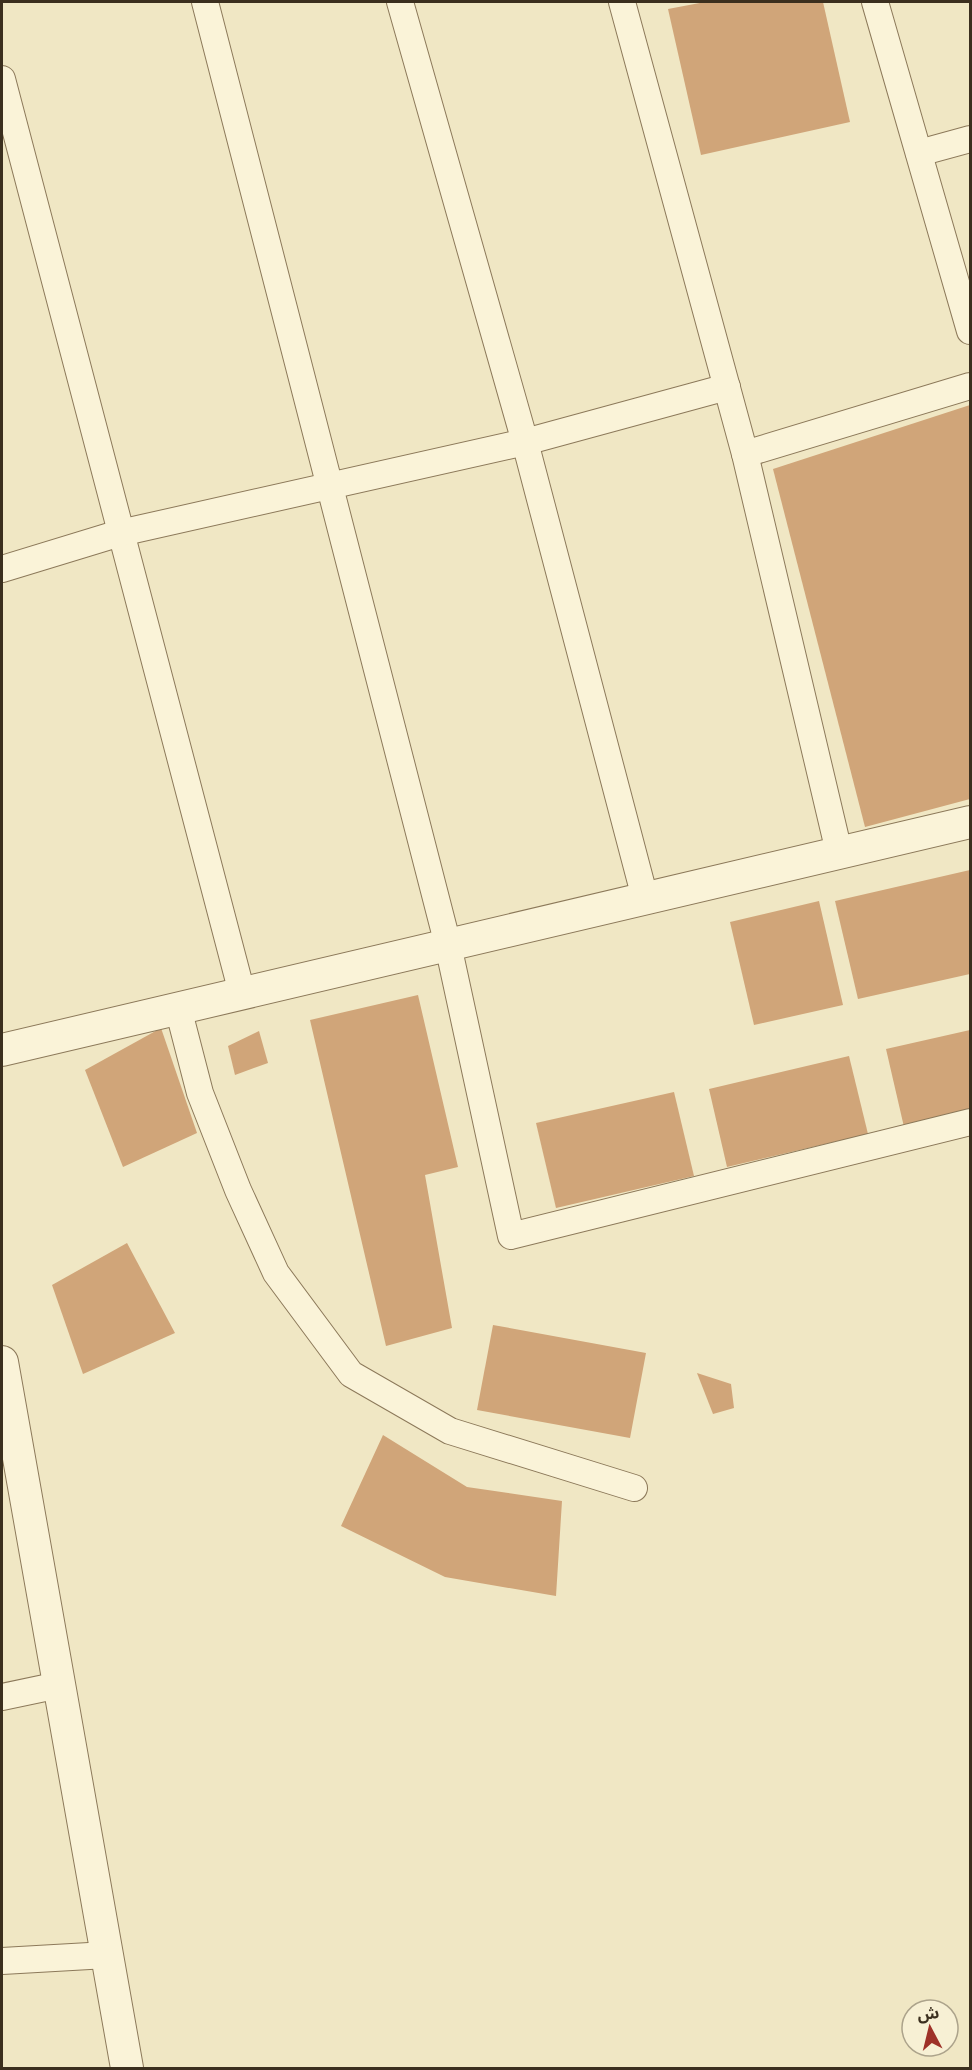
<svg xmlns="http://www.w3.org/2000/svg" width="972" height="2070" viewBox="0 0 972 2070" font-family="'Zilla Slab','Noto Sans Arabic',serif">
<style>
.building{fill:#d0a579}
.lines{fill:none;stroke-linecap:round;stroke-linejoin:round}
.minor-casing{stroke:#8c795a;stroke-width:28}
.tertiary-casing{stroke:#8c795a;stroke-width:34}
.minor{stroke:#faf3d8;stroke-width:26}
.tertiary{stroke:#faf3d8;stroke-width:32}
</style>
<rect width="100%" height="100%" fill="#f0e7c4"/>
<g class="building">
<polygon points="705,2 823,2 850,122 701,155 668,9"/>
<polygon points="970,405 970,799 865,827 773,469"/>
<polygon points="970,870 970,974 858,999 835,901"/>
<polygon points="819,901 843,1005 754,1025 730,922"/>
<polygon points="418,995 458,1167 425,1175 452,1328 386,1346 310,1020"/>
<polygon points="161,1028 197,1133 123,1167 85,1070"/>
<polygon points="970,1030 970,1111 904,1127 886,1049"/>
<polygon points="259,1031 268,1063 235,1075 228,1046"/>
<polygon points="849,1056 868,1134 727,1167 709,1089"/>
<polygon points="674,1092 694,1176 556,1208 536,1123"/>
<polygon points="127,1243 175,1333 83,1374 52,1285"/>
<polygon points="493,1325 646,1353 630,1438 477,1410"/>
<polygon points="697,1373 731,1384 734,1408 713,1414"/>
<polygon points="383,1435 467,1487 562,1501 556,1596 445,1577 341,1526"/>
</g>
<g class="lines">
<g class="minor-casing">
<g id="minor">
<polyline points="205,2 448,945 511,1236 970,1122"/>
<polyline points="400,2 525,442 645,898"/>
<polyline points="622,2 745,454 839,852"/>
<polyline points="875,2 970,331"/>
<polyline points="2,79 242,993"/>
<polyline points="919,153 970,139"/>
<polyline points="745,454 970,386"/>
<polyline points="2,569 120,533 525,442 727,387"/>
<polyline points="178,1008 200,1093 238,1190 276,1273 351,1374 450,1431 634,1488"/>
<polyline points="2,1697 59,1685"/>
<polyline points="2,1961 107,1955"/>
</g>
</g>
<g class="tertiary-casing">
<g id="tertiary">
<polyline points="2,1050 970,822"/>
<polyline points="2,1362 127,2068"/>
</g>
</g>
<use href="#minor" class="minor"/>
<use href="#tertiary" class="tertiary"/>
</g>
<rect width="972" height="2070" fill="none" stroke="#3b2f1e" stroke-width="6"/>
<g transform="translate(930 2028) rotate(353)"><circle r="28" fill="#f7f0d4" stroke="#aca38b" stroke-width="1.5"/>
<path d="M0-4.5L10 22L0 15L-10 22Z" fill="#9e3127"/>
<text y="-9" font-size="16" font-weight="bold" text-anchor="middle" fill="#3b2f1e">ش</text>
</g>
</svg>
